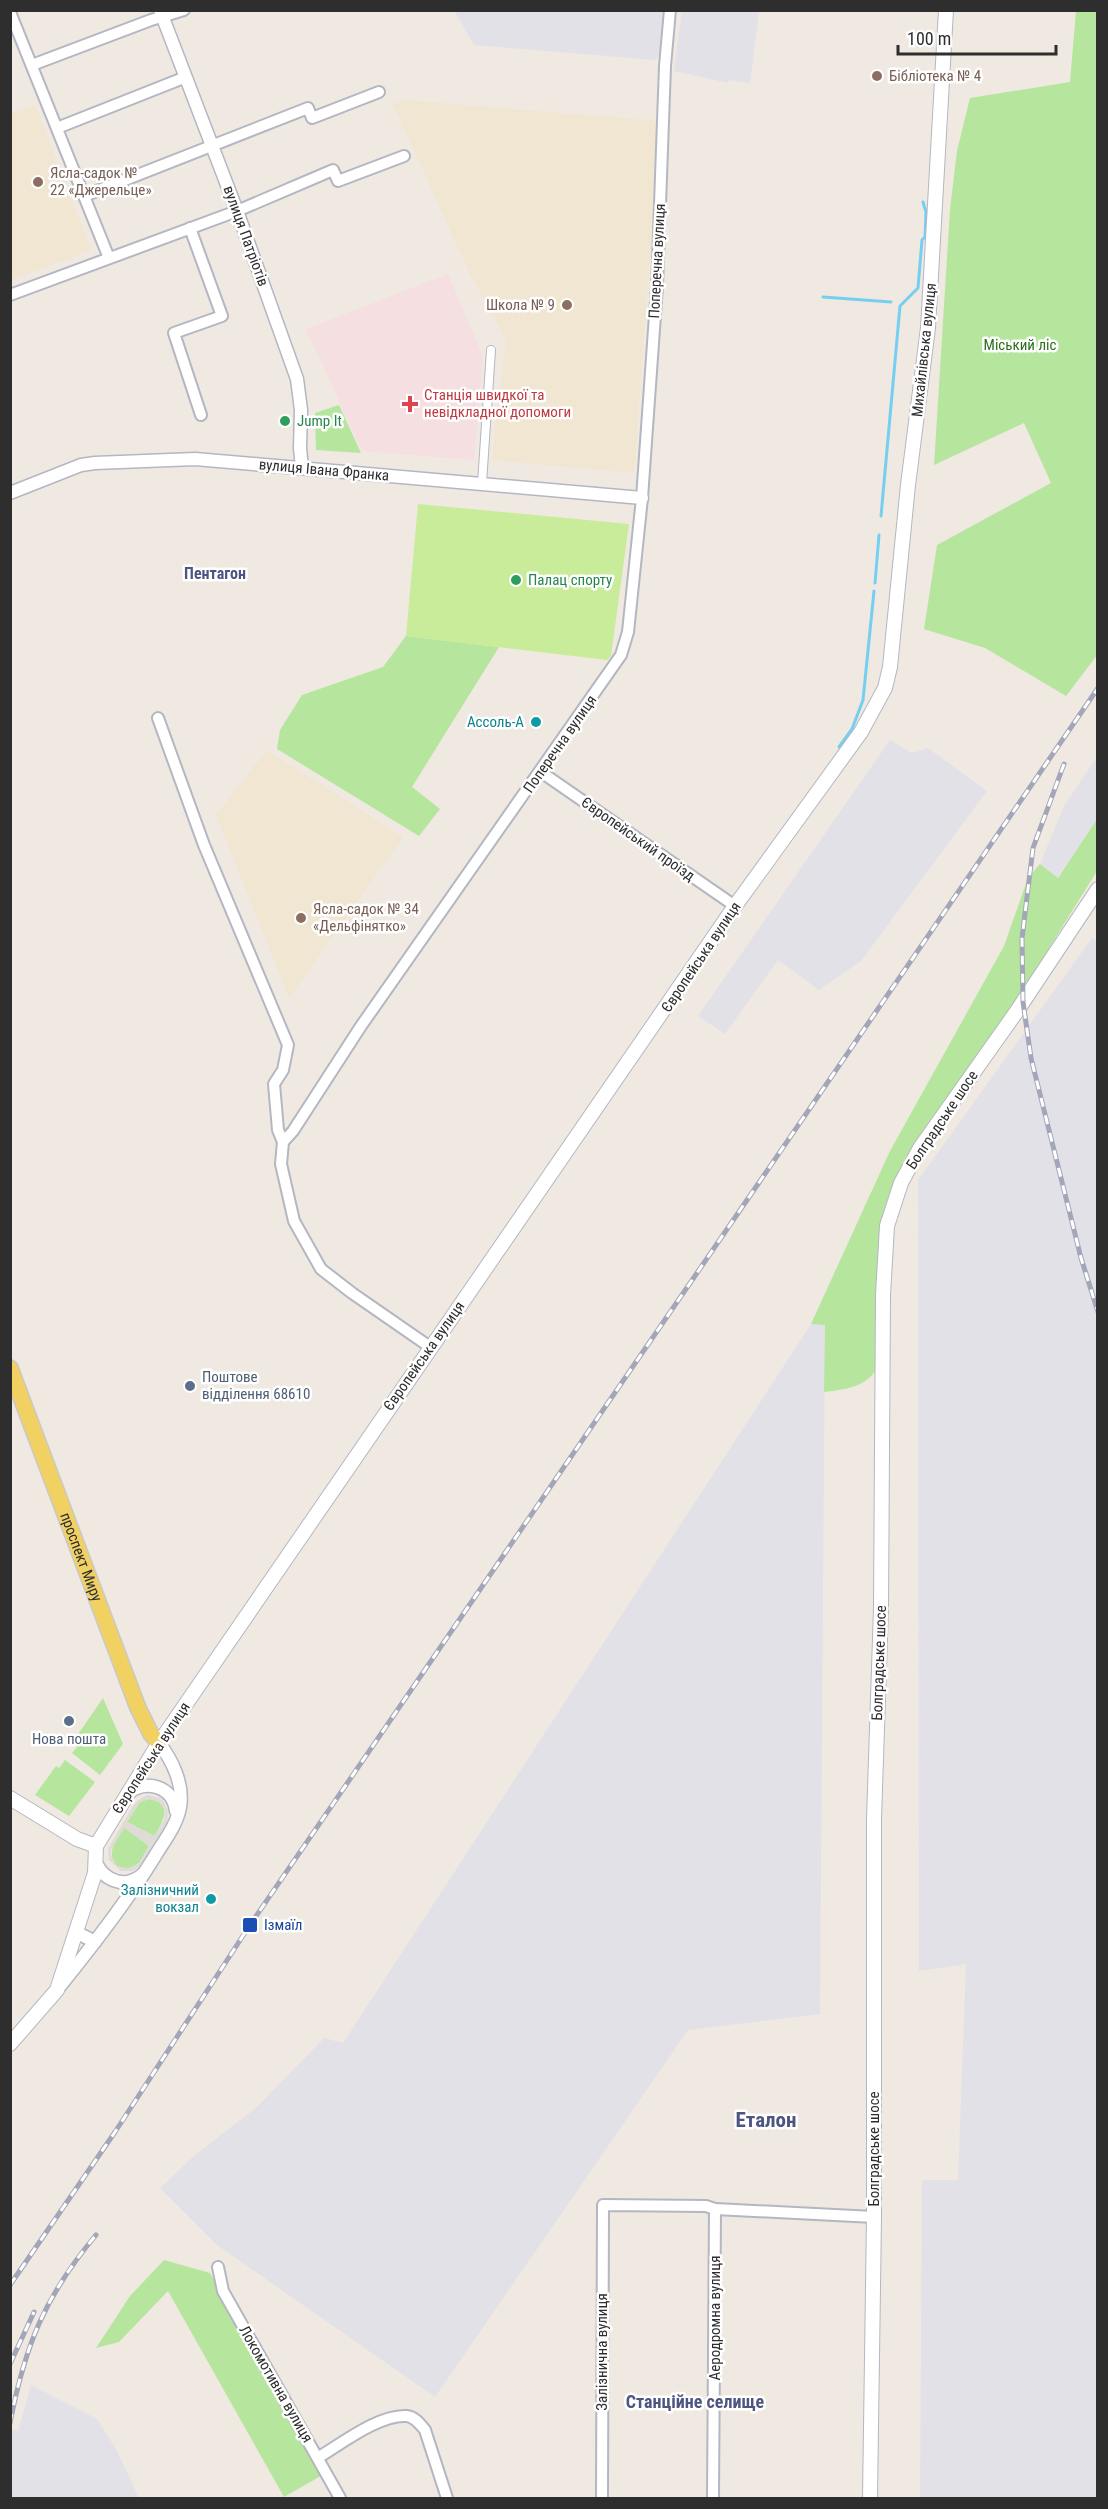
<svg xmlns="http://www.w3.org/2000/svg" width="1108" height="2509" viewBox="0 0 1108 2509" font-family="'Roboto Condensed',sans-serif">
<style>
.industrial{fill:#e3e1e8}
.education{fill:#f0e6d1}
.medical{fill:#f5dfe0}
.green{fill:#b6e59e}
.pitch{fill:#c9ec9a}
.plaza{fill:#dfdcd8;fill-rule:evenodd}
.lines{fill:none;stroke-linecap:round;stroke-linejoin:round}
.stream{stroke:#75cff0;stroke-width:3}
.pedestrian-casing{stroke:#b4b7c1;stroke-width:10}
.minor-casing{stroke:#b4b7c1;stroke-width:14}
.tertiary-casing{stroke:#b4b7c1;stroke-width:15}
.secondary-casing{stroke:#b4b7c1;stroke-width:16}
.primary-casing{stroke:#c9c9c9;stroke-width:18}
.pedestrian{stroke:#fff;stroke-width:8}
.minor{stroke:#fff;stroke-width:10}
.tertiary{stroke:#fff;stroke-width:12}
.secondary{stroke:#fff;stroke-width:14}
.primary{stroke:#f2d163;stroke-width:15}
.rail-casing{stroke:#a3a6b8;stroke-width:5}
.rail{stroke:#fff;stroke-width:3;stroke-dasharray:9;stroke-linecap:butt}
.education-dot{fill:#8d6e63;stroke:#fff;stroke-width:2}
.health-dot{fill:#e0444e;stroke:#fff;stroke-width:2}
.leisure-dot{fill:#2e9e5b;stroke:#fff;stroke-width:2}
.culture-dot{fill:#0f9aa8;stroke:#fff;stroke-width:2}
.service-dot{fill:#5c6f8a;stroke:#fff;stroke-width:2}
.transit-dot{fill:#1a4fb4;stroke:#fff;stroke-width:2}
.labels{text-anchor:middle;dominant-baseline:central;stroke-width:5;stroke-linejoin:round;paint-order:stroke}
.education-label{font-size:15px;fill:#785e54;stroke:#fff;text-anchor:start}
.street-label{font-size:15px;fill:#2e2e2e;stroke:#fff}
.park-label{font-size:15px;fill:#2c6e1b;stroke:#fff}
.health-label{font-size:15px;fill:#be3a42;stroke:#fff;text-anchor:start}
.leisure-label{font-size:15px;fill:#27864d;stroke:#fff;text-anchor:start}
.culture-label{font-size:15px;fill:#0d838f;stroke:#fff;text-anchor:end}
.service-label{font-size:15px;fill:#4e5e75;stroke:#fff;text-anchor:start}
.transit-label{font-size:15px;fill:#164399;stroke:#fff;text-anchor:start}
.neighbourhood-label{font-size:16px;font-weight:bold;fill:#4d5680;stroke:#fff}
.quarter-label{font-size:18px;font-weight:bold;fill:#4d5680;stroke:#fff}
.district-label{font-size:21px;font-weight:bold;fill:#4d5680;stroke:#fff}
</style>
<rect width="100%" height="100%" fill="#efe9e1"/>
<g class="industrial">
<polygon points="454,10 664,11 662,53 655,60 474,45"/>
<polygon points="682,11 759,11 750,83 729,80 728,83 674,71"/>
<polygon points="890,740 912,753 928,748 987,791 861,961 819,990 778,960 725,1034 698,1016"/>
<polygon points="1097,757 1097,819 1057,878 1040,864 1064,806"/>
<polygon points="1092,938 1098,941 1097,2498 920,2498 922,2180 958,2180 966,1964 919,1971 918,1180"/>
<polygon points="811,1324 825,1325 820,2014 688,2030 435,2397 217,2245 160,2188 195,2155 257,2107 324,2038 343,2043"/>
<polygon points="31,2385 97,2419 117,2451 139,2498 11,2498 11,2429 18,2431"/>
</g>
<g class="education">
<polygon points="405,100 660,121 634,473 492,460 506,340 468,270 393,104"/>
<polygon points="35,105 91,250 11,280 11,114"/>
<polygon points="267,750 403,837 289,998 216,815"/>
</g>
<polygon class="medical" points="448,274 483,357 474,460 362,451 306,329"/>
<g class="green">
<polygon points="1076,11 1098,11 1098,654 1066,696 985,648 924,629 937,545 1051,483 1024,423 934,465 950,209 957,151 970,98 1070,82"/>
<polygon points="339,405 361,453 316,450 315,413"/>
<polygon points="406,636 499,647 412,787 440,809 419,836 277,749 280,730 302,695 383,667"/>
<path d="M1097,819V871L1023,990L904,1160C897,1177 888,1193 884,1211C873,1256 878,1322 877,1369C864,1388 846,1389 824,1392L825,1325L811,1324L890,1151L1004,946L1028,878L1040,864L1058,878Z"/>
<polygon points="103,1698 123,1744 100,1775 72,1753 77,1747 72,1743"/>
<polygon points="65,1760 95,1782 69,1816 35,1795 56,1766 59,1768"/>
<path d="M149,1799C174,1802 163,1823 154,1836L127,1822L140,1802Z"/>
<path d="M124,1827L149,1846L139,1863L128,1869L117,1866C105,1852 117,1840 124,1827Z"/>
<polygon points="164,2260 210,2273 326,2473 284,2497 168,2291 119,2342 96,2348 130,2296"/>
</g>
<polygon class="pitch" points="418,504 629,524 611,656 607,660 406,636"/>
<path class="plaza" d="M148,1795L160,1798L164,1802L168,1812L167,1822L141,1866L132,1871H121L109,1860L108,1849L134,1804L143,1797ZM149,1799L159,1802L165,1810L164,1821L154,1836L127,1822L140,1802ZM124,1828L149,1846L139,1863L128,1869L117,1866L111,1855V1850Z"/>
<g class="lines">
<g class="stream">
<polyline points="823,297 891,302"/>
<polyline points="881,516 900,306 918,288 922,240 925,237 926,212 923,202"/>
<polyline points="875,583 879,535"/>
<polyline points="839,747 852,729 863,700 874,591"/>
</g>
<g class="pedestrian-casing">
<polyline id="pedestrian" points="482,483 491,350"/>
</g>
<g class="minor-casing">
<g id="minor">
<polyline points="10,12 109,258"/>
<polyline points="32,65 151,20 184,10"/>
<polyline points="57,128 186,77"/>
<polyline points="84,196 308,108 312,118 379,92"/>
<polyline points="190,228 222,316 174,333 201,415"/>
<polyline points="10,295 237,211 333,170 338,181 404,156"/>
<polyline points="158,718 204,845 288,1045 283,1070 274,1084 278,1130 283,1142"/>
<polyline points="541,772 735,906"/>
<polyline points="430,1347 352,1293 321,1269 294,1221 281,1164 283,1142 293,1131 361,1026 621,655 628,632 642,498 657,287 665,66 670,10"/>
<polyline points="218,2267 223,2291 340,2498"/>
<path d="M319,2457C341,2444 379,2414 407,2416C415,2417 420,2424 425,2430L447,2498"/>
<polyline points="602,2498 603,2205 706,2206 715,2209 874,2217"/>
<polyline points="713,2498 715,2209"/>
</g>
</g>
<g class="tertiary-casing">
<g id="tertiary">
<polyline points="160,10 237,211 297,379 301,410 300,448 302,468"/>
<polyline points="10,493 81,465 95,463 195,459 642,498"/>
<path d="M128,1793C146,1779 173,1786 176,1811"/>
<path d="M96,1863C105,1882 127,1889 143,1874"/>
<polyline points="76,1932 95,1942"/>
<path d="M60,1986C94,1944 126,1903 155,1856C164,1841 177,1825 180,1807C184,1784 172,1760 159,1743"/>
</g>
</g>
<g class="secondary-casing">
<g id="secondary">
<polyline points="10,1798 77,1839 96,1846"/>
<polyline points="10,2044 57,1990 95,1873 96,1846 159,1743 735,906 861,732 885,688 890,667 908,485 928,328 946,10"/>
<polyline points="870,2498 874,2217 874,1819 881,1608 883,1295 887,1226 901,1183 920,1148 1017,1011 1098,889"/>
</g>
</g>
<g class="primary-casing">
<g id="primary">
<path id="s1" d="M10,1368L138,1708L151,1734L159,1743"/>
</g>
</g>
<use href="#pedestrian" class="pedestrian"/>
<use href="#minor" class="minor"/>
<use href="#tertiary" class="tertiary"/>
<use href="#secondary" class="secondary"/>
<use href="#primary" class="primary"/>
<g class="rail-casing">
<g id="rail">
<polyline points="1064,764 1033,848 1022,938 1023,1002 1031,1058 1081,1258 1098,1312"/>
<polyline points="10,2285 115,2132 250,1925 1098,688"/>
<polyline points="10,2364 34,2312"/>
<path d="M10,2423C25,2345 45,2296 96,2235"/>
</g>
</g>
<use href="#rail" class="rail"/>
</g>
<g class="education-dot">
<circle cx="877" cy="76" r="6"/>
<circle cx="38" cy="182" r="6"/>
<circle cx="567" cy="305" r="6"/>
<circle cx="301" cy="918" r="6"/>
</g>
<path class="health-dot" d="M407 395h6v6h6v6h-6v6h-6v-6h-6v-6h6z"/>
<g class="leisure-dot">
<circle cx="285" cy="421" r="6"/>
<circle cx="516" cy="580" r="6"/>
</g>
<g class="culture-dot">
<circle cx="536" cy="722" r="6"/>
<circle cx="211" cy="1899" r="6"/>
</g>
<g class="service-dot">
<circle cx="190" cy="1386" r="6"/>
<circle cx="69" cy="1721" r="6"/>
</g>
<rect class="transit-dot" x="242" y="1917" width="16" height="16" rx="3"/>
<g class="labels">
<g class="education-label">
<text x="889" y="76">Бібліотека № 4</text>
<text x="50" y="173">Ясла-садок №<tspan x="50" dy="17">22 «Джерельце»</tspan></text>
<text x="555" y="305" text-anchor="end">Школа № 9</text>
<text x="313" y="909">Ясла-садок № 34<tspan x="313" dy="17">«Дельфінятко»</tspan></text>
</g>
<g class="street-label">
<text transform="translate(246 236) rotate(70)">вулиця Патріотів</text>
<text transform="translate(657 261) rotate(-87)">Поперечна вулиця</text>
<text transform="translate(924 350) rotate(-84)">Михайлівська вулиця</text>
<text transform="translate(324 470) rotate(5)">вулиця Івана Франка</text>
<text transform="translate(560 744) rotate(-55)">Поперечна вулиця</text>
<text transform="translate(638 839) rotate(35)">Європейський проїзд</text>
<text transform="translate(701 957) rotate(-56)">Європейська вулиця</text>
<text transform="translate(942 1120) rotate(-56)">Болградське шосе</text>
<text transform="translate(424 1356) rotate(-55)">Європейська вулиця</text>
<text stroke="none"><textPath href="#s1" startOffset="202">проспект Миру</textPath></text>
<text transform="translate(879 1663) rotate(-88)">Болградське шосе</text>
<text transform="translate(151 1758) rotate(-57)">Європейська вулиця</text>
<text transform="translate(874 2149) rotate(-90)">Болградське шосе</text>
<text transform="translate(715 2318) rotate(-90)">Аеродромна вулиця</text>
<text transform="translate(602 2352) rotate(-90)">Залізнична вулиця</text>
<text transform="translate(276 2384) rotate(60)">Локомотивна вулиця</text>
</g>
<g class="park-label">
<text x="1020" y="345">Міський ліс</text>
</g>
<g class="health-label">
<text x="424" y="395">Станція швидкої та<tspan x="424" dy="17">невідкладної допомоги</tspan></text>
</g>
<g class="leisure-label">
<text x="297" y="421">Jump It</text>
<text x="528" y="580">Палац спорту</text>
</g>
<g class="culture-label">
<text x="524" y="722">Ассоль-А</text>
<text x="199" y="1890">Залізничний<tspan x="199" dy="17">вокзал</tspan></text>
</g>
<g class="service-label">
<text x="202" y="1377">Поштове<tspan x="202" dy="17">відділення 68610</tspan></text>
<text x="69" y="1739" text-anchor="middle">Нова пошта</text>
</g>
<g class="transit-label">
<text x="264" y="1925">Ізмаїл</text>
</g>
<g class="neighbourhood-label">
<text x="215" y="573">Пентагон</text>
</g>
<g class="quarter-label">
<text x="695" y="2401">Станційне селище</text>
</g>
<g class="district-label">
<text x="766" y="2120">Еталон</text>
</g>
</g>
<rect width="1108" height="2509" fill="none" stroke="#2e2e2e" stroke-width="24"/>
<path d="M898 45v9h158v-9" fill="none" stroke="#2e2e2e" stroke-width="3"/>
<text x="907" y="45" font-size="18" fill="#2e2e2e" stroke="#ffffff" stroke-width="4.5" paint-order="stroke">100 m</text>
</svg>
